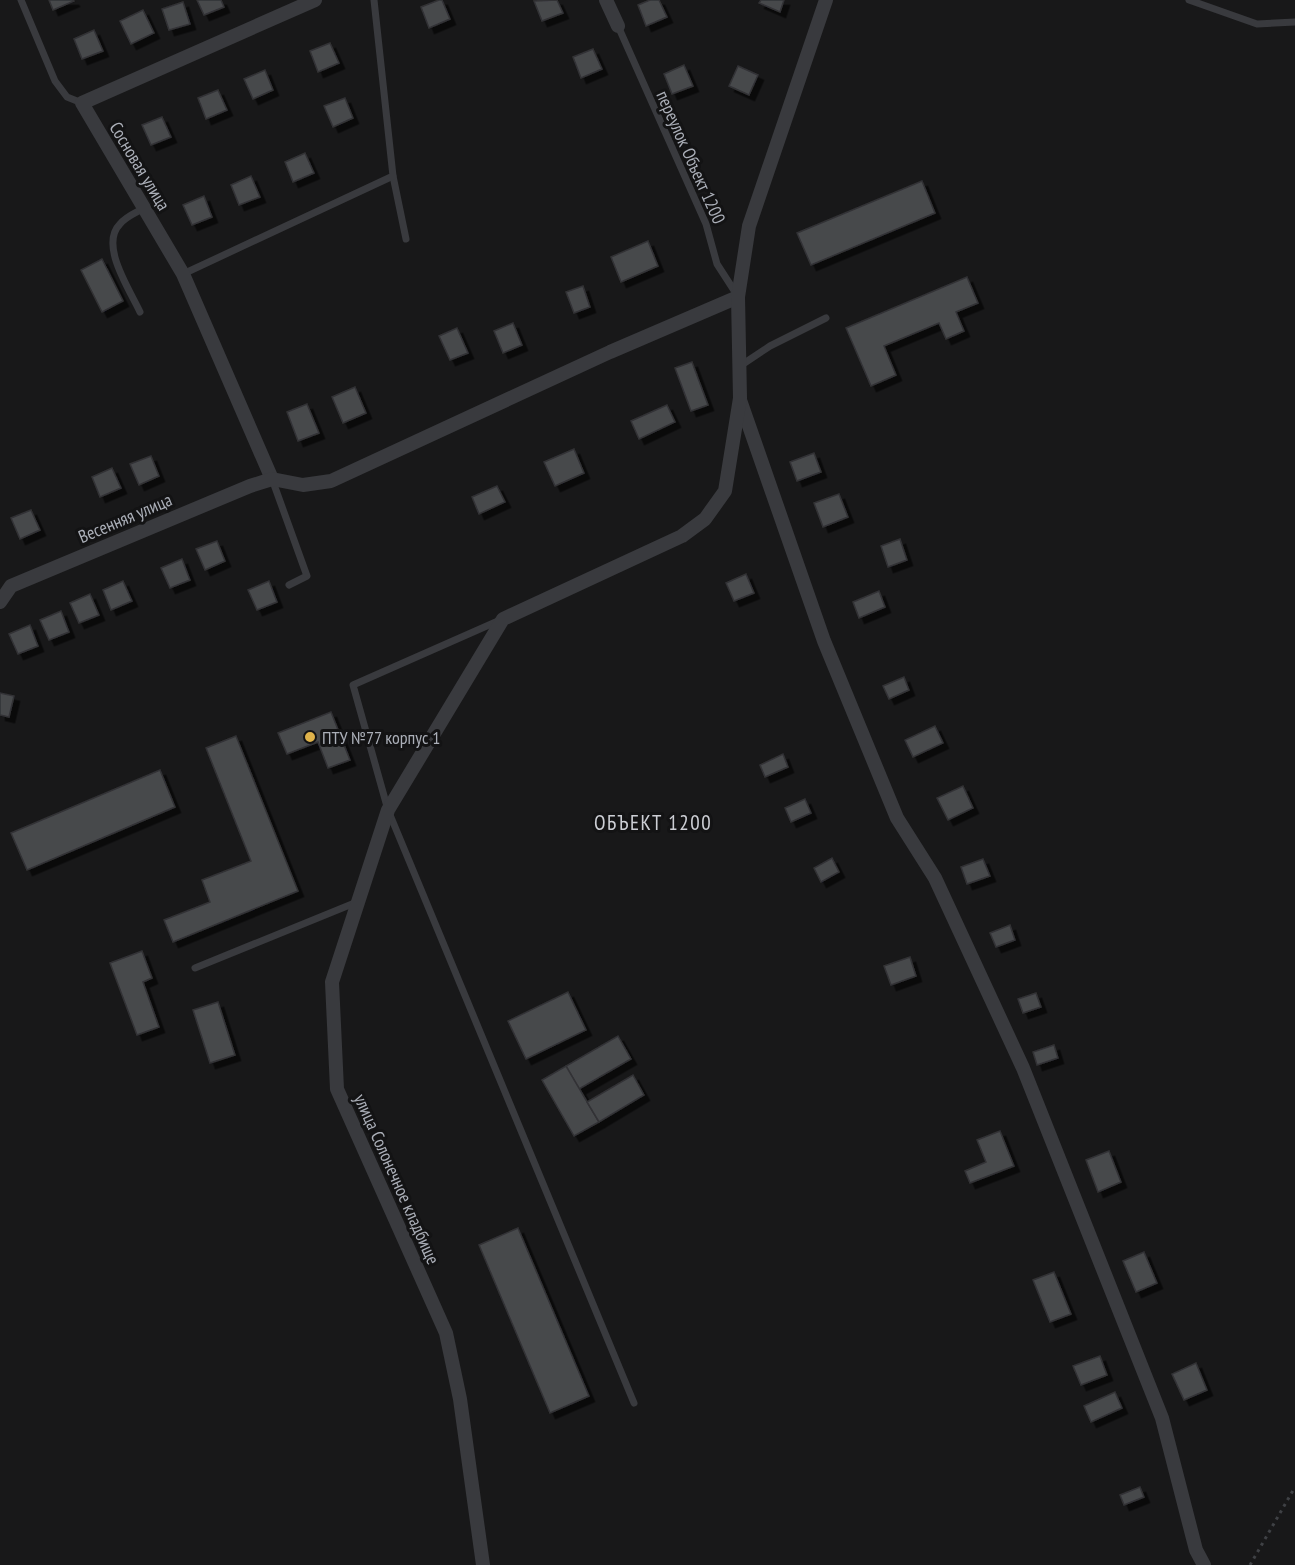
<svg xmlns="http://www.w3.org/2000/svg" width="1295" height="1565" viewBox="0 0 1295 1565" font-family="'PT Sans Narrow',sans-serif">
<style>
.building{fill:#47484c;stroke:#323235;stroke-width:1.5;filter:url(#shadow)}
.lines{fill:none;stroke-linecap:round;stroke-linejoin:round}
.path{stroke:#3f4145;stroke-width:3;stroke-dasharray:3 4.5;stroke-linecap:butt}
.service{stroke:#393a3e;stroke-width:7}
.minor{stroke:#393a3e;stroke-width:14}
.poi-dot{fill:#deb24b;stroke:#131314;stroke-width:2}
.labels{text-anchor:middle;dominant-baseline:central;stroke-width:6;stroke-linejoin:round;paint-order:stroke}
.street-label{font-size:18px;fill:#abafb8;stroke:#131314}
.poi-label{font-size:18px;fill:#abafb8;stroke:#131314;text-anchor:start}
.quarter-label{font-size:21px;letter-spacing:1.5px;fill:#ccced4;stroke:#131314}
</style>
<defs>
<filter id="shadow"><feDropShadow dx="5.5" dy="5.5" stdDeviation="0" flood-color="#0009"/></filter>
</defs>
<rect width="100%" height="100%" fill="#181819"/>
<g class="building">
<polygon points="49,0 73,0 74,1 53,10"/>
<polygon points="197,0 221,0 224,7 204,15"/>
<polygon points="439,0 442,0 450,19 429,28 421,7"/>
<polygon points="557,0 563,13 542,21 534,1"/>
<polygon points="650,0 659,0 667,17 646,26 638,5"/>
<polygon points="761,0 784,0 780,12 759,3"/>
<polygon points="183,2 190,24 169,30 162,9"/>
<polygon points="143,10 154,33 131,44 120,21"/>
<polygon points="94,30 103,51 82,59 74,39"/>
<polygon points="330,43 339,63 318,72 310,51"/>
<polygon points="593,49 602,69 581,78 573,57"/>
<polygon points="684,65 693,86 672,94 664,74"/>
<polygon points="738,66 758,75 749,95 729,86"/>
<polygon points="265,70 273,90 253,99 244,79"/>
<polygon points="218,90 227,110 206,119 198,98"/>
<polygon points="345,98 353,118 333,127 324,106"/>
<polygon points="162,117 171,137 151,145 142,125"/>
<polygon points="305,153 314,173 293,182 285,162"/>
<polygon points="251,176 260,197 239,205 231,185"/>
<polygon points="922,181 935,213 811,265 797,233"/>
<polygon points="204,196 212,217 192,225 183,205"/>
<polygon points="648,241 658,266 621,282 611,257"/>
<polygon points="102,259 123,301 102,312 81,270"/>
<polygon points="967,277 978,303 956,312 964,331 946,339 939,323 884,346 896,375 871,386 846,328"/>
<polygon points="583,286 590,307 574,313 566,292"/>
<polygon points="513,323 522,345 503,353 494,331"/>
<polygon points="457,328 468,353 450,360 439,336"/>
<polygon points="692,362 708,405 691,411 675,368"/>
<polygon points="355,387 366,413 343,423 332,397"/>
<polygon points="307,404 319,433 298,441 287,412"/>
<polygon points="667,405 675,422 639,439 631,421"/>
<polygon points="574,449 584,473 555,486 544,462"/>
<polygon points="814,453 821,472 797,481 790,462"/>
<polygon points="151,456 159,476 139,485 130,464"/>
<polygon points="112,468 121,488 100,497 92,477"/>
<polygon points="497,486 505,502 479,514 472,497"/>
<polygon points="839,494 848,517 823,527 814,503"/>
<polygon points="31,510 40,530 20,539 11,518"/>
<polygon points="900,539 907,560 888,567 881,546"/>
<polygon points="217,541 225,561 205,570 196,549"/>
<polygon points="182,559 190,580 170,588 161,568"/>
<polygon points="746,574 754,593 734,601 726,583"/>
<polygon points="123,581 132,601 111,610 103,590"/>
<polygon points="269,581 277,602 257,610 248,590"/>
<polygon points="879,591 885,607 859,618 853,602"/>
<polygon points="90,594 99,615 79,623 70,603"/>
<polygon points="61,611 69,632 49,640 40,620"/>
<polygon points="30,625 38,646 18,654 9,634"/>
<polygon points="904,677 909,690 889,699 883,686"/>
<polygon points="0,693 14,696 9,717 0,715"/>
<polygon points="331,712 350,760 328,768 318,742 287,754 278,733"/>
<polygon points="935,726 943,743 913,757 905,740"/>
<polygon points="236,736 298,891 173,942 164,920 210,902 202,880 251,861 206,748"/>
<polygon points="783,754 788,767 765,777 760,765"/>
<polygon points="160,770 175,807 27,870 11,833"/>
<polygon points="963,786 973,808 948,820 937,798"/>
<polygon points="805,799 811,813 791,822 785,808"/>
<polygon points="832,858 839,872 821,882 814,868"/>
<polygon points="983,859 990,876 967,884 961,867"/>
<polygon points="1010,925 1015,940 996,947 990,933"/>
<polygon points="142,951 152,978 143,982 159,1027 137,1035 110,963"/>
<polygon points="910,957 916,976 891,985 884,966"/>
<polygon points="568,992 586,1030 526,1059 508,1021"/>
<polygon points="1036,993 1041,1007 1023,1013 1018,999"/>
<polygon points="218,1002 235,1055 210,1063 193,1010"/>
<polygon points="618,1036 631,1059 579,1089 566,1066"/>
<polygon points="1054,1045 1058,1058 1037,1065 1033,1052"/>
<polygon points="566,1066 599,1122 574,1136 542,1080"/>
<polygon points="633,1075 644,1095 599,1122 587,1102"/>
<polygon points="1000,1131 1014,1166 970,1183 965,1171 986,1162 977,1140"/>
<polygon points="1109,1151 1121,1182 1098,1192 1086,1160"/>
<polygon points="518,1228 589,1396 550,1413 479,1245"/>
<polygon points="1144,1252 1157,1283 1136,1292 1123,1261"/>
<polygon points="1054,1272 1071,1314 1050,1322 1033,1280"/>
<polygon points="1100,1356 1107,1375 1081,1385 1073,1366"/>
<polygon points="1196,1363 1207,1390 1184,1400 1172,1374"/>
<polygon points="1115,1392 1122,1408 1091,1422 1084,1406"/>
<polygon points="1140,1487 1144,1497 1124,1505 1120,1495"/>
</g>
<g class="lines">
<polyline class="path" points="1250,1565 1295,1487"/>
<g class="service">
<polyline points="21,0 55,81 67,97 82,103"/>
<polyline points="1189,0 1257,24 1295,22"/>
<polyline points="618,26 706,224 717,264 737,295"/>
<polyline points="393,176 406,239"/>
<polyline points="183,274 393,176 374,0"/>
<path d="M140,312C130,290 99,245 120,224C125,217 137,212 144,208"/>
<polyline points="740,366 770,346 826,318"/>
<polyline points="272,479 307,576 289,585"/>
<polyline points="498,621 353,685 388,810 634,1403"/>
<polyline points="195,968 357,902"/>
</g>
<g class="minor">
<polyline points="606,0 618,26"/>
<polyline points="740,400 824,641 897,818 935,878 1023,1068 1162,1418 1196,1550 1204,1565"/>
<polyline points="272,479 183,274 82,103 315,0"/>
<polyline points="0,602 11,586 250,486 272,479 303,485 331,481 610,352 738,297"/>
<polyline points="483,1565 460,1399 446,1333 337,1089 332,982 388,810 503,619 682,536 705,519 725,491 740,398 738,297 749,226 826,0"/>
</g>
</g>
<circle class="poi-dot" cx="310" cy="737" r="6"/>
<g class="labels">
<g class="street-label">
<text transform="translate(691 157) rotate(66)">переулок Объект 1200</text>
<text transform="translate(140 166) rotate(59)">Сосновая улица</text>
<text transform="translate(125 518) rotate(-23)">Весенняя улица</text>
<text transform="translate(397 1179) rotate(66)">улица Солонечное кладбище</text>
</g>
<g class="poi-label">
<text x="322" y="737">ПТУ №77 корпус 1</text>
</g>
<g class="quarter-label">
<text x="653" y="822">ОБЪЕКТ 1200</text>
</g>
</g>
</svg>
